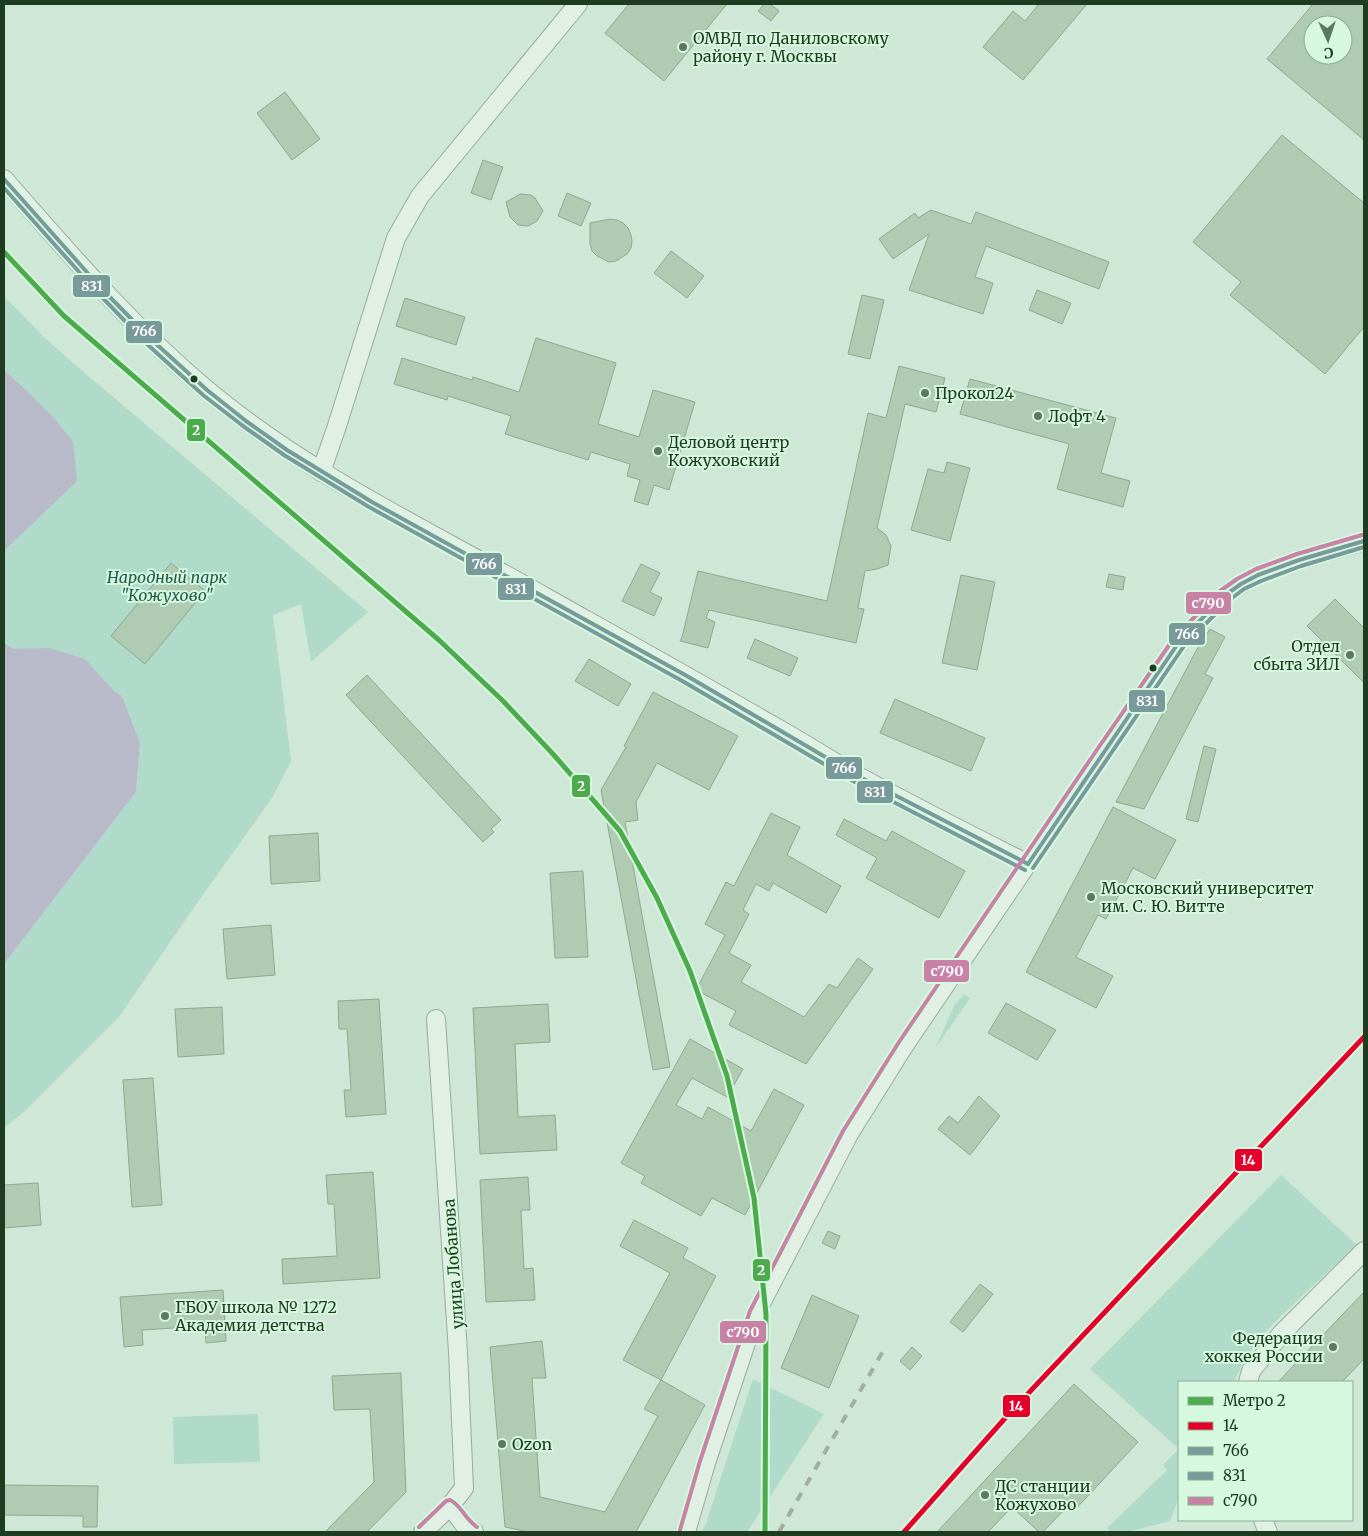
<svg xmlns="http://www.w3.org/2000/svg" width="1368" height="1536" viewBox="0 0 1368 1536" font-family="Merriweather,serif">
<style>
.green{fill:#b0dac9}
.water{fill:#b9bac9}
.building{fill:#afcbb2;stroke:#8ea891;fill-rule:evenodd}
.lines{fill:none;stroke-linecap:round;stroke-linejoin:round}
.minor-casing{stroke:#97ac9c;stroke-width:20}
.minor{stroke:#e1efe4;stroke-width:18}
.rail{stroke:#a1aea4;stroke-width:4;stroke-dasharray:9 9;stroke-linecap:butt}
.bus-1-casing{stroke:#d5f8df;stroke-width:8}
.bus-2-casing{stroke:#d5f8df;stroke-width:8}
.bus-3-casing{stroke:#d5f8df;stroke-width:8}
.bus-1{stroke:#789a9b;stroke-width:4}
.bus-2{stroke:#789a9b;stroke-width:4}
.bus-3{stroke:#c782a6;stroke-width:4}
.rail-1-casing{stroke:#d5f8df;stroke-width:9}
.rail-1{stroke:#e4002b;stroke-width:5}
.metro-1-casing{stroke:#d5f8df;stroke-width:9}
.metro-1{stroke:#4daa4d;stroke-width:5}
.poi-dot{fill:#5c7860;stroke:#d5f8df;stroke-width:2}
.bus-dot{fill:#1e3c20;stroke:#d5f8df;stroke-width:2}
.labels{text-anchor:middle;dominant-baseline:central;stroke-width:4;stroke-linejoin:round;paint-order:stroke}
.poi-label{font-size:16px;fill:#1e3c20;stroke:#d5f8df;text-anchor:start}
.park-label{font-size:16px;font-style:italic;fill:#245a50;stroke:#d5f8df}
.street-label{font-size:16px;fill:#1e3c20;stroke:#d5f8df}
.line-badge{stroke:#d5f8df;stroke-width:2}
.badge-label{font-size:14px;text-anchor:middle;font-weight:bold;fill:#fff}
</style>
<rect width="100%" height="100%" fill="#cfe7d6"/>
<g class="green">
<polygon points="4,296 45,338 80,369 368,612 311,662 301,604 273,615 291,761 272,798 192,910 119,1017 25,1111 4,1128 4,964 136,792 140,743 122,696 114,691 85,659 50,648 15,650 4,643 4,551 77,480 25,389 4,370"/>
<polygon points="964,994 970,998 935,1049 954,1006"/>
<path d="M1281,1175L1357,1245C1339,1262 1321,1278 1303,1295C1276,1321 1247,1346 1234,1382H1179V1497L1170,1521L1127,1532H1111L1107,1528L1167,1470L1163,1465L1179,1449L1090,1369Z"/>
<polygon points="753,1379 824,1414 747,1532 702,1532 706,1523"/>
<polygon points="258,1414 260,1462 174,1464 173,1417"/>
</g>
<g class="water">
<polygon points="4,370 25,389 54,418 73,442 77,481 4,551"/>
<polygon points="4,643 14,649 50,648 85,659 114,691 122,696 140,743 136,792 4,964"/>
</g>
<g class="building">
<polygon points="629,4 727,4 664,81 605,33"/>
<polygon points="764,4 770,4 779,11 771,21 758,11"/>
<polygon points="1039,4 1087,4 1023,80 983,47 1013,11 1025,21"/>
<path d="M1313,4H1364V140L1267,59ZM1313,25H1343V55H1313Z"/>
<polygon points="285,92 320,139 292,160 257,113"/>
<polygon points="1282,135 1364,203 1364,327 1325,374 1230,295 1241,282 1193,242"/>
<polygon points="483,160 503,167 491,200 471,193"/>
<polygon points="567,193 591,203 581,226 558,216"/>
<polygon points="520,194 531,195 535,198 543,211 537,221 528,226 518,225 510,217 506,202"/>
<polygon points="931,210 971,224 976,212 1109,262 1099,289 986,246 975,277 993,283 983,314 909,290 929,234 893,259 879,239 915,213 918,218"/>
<polygon points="610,219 617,220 623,223 628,228 631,235 632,241 631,248 627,254 616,261 609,262 597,256 592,251 590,244 590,223"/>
<polygon points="671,251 704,276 687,298 654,273"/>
<polygon points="1037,290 1071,303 1062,324 1029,310"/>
<polygon points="862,295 884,300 870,359 848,354"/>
<polygon points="405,298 465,317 456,345 396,326"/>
<polygon points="536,338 616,363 598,424 639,437 653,390 695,402 669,490 654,485 648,505 634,501 640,480 627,476 630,464 591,452 588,460 505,434 511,416 448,396 447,400 394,384 402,358 472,380 473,377 519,392"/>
<polygon points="899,366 945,378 936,412 905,404 877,528 886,535 891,546 888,565 877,569 865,571 858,608 864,609 856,643 709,610 706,618 715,622 708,648 680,641 682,637 698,571 827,601 868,413 886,418"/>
<polygon points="970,379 1116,418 1101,473 1130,481 1123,507 1057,489 1069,444 960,414"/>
<polygon points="947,462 970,468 950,541 911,530 928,469 944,473"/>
<polygon points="171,563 205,591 145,664 111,636"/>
<polygon points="641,564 660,573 650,592 662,598 654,616 622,601"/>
<polygon points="1109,574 1125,577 1123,590 1106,587"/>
<polygon points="961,575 995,582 977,670 942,663"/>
<polygon points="1335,599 1364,628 1364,683 1307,626"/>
<polygon points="1210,629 1225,637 1205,674 1213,678 1144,809 1116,802 1196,651"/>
<polygon points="755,639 798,658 790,676 747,658"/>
<polygon points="589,659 631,684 618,706 575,681"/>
<polygon points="367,675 501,820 491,829 494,832 483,842 346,695"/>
<polygon points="653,692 738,736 709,790 657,763 636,802 638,820 625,822 670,1067 653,1070 601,790 626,747 624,746"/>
<polygon points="895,699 985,738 971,771 880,733"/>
<polygon points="1204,746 1216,749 1198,822 1186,819"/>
<polygon points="1113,807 1176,840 1155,879 1133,868 1106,919 1098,915 1076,957 1113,976 1096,1008 1026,972"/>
<polygon points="771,813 800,827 787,855 841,886 826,913 773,883 769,891 756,884 743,910 749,914 729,953 751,965 741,982 804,1017 829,984 837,988 858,958 873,969 806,1064 729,1025 736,1011 696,990 725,935 705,924 726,882 734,886"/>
<polygon points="844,819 886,841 892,831 965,871 939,918 866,878 877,858 836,835"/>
<polygon points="318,833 320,881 271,884 269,836"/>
<polygon points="583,871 588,957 555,958 550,873"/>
<polygon points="271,925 275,975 227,979 223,929"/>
<polygon points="379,999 386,1114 346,1117 344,1090 351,1090 347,1029 339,1029 338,1001"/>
<polygon points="1006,1003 1056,1030 1037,1060 988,1033"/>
<polygon points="548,1004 550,1042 515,1044 518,1117 555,1115 557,1150 480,1154 473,1008"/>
<polygon points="222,1007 224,1054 178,1057 175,1009"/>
<polygon points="690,1039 743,1069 727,1097 692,1078 676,1105 702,1119 708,1107 751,1131 774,1089 804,1105 745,1215 712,1198 701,1216 641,1183 645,1176 621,1163"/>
<polygon points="153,1078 162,1205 132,1207 123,1080"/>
<polygon points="979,1096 1000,1116 970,1155 938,1129 949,1116 958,1123"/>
<polygon points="373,1172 380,1278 283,1284 282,1259 337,1256 334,1204 328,1204 326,1175"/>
<polygon points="528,1177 530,1210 521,1210 524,1269 533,1268 535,1300 486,1302 480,1180"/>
<polygon points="38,1183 41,1225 4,1228 4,1185"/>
<polygon points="634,1220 688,1248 683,1258 716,1276 661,1380 623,1360 670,1273 620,1246"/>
<polygon points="828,1231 840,1236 835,1249 822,1243"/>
<polygon points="980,1284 993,1294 963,1332 950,1322"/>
<polygon points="223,1290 226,1341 206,1343 205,1326 142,1330 143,1345 124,1347 120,1297"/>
<polygon points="1364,1292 1364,1359 1342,1382 1278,1382"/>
<polygon points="812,1295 859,1316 829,1388 781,1368"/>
<polygon points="542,1341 546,1378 532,1378 540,1497 605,1512 658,1416 644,1409 661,1380 705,1405 636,1532 529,1532 505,1527 490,1347"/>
<polygon points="912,1347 922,1356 910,1370 900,1361"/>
<polygon points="401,1373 406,1492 367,1532 325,1532 374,1482 370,1409 334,1410 332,1376"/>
<polygon points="1074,1384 1138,1442 1073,1512 1067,1507 1043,1532 1039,1532 1012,1507 988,1532 937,1532"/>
<polygon points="4,1485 98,1486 97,1527 83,1527 83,1516 4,1515"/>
</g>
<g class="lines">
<g class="minor-casing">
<g id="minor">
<path d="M4,179C68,252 132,327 207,390C310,476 432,532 547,598C622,640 696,681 770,724C799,740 827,758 856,775C913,806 970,835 1028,864"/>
<polyline points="321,472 336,429 396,238 420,196 578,4"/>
<polyline points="1248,1382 1251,1371 1282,1333 1364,1251"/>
<polyline points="450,1506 466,1527 474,1532"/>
<polyline points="1263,1520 1268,1532"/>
<polyline points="423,1532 450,1506 464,1488 458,1352 436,1019"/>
<polyline points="686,1532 706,1463 756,1313 849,1134 904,1046 1097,761 1179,642 1224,596 1241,584 1258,575 1299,560 1364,541"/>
</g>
</g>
<use href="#minor" class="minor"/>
<polyline class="rail" points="779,1532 886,1346"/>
<g class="bus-1-casing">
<g id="bus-1">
<polyline points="4,179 101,288 153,341 207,390 246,421 287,450 372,502 687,676 856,775 1028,864"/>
<polyline points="1028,864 1179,642 1224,596 1241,584 1258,575 1299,560 1364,541"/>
</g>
</g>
<g class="bus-2-casing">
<g id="bus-2">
<polyline points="4,188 97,292 148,345 203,395 243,426 284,455 369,507 684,682 853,781 1025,870"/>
<polyline points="1033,868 1184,646 1228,601 1244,589 1261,581 1301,566 1364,547"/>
</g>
</g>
<g class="bus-3-casing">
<g id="bus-3">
<path d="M419,1527L446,1501L450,1500C460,1504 466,1520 477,1527"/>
<polyline points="680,1530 700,1461 750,1311 843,1131 899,1042 1092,757 1174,638 1220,591 1237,579 1256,569 1297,554 1362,535"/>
</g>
</g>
<use href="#bus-1" class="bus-1"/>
<use href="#bus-2" class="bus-2"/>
<use href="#bus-3" class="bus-3"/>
<g class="rail-1-casing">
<polyline id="rail-1" points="904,1532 1007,1416 1364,1037"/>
</g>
<use href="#rail-1" class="rail-1"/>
<g class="metro-1-casing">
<polyline id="metro-1" points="4,252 64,316 440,641 503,701 553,754 620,831 657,898 690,971 727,1076 754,1198 766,1314 765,1532"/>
</g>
<use href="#metro-1" class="metro-1"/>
</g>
<g class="poi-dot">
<circle cx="683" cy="47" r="5"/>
<circle cx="925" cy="393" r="5"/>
<circle cx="1038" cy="416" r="5"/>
<circle cx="658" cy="451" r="5"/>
<circle cx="1350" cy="655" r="5"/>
<circle cx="1091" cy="897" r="5"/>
<circle cx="165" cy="1316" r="5"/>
<circle cx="1333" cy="1347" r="5"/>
<circle cx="502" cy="1444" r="5"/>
<circle cx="985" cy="1495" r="5"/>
</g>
<g class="bus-dot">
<circle cx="194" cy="379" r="4.5"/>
<circle cx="1153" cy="668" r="4.5"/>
</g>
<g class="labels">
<g class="poi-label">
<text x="693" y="38">ОМВД по Даниловскому<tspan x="693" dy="18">району г. Москвы</tspan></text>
<text x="935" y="393">Прокол24</text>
<text x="1048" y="416">Лофт 4</text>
<text x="668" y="442">Деловой центр<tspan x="668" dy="18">Кожуховский</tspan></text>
<text x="1340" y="646" text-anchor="end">Отдел<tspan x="1340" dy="18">сбыта ЗИЛ</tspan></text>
<text x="1101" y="888">Московский университет<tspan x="1101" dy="18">им. С. Ю. Витте</tspan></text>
<text x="175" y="1307">ГБОУ школа № 1272<tspan x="175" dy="18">Академия детства</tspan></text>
<text x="1323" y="1338" text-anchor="end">Федерация<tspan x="1323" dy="18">хоккея России</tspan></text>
<text x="512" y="1444">Ozon</text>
<text x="995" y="1486">ДС станции<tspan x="995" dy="18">Кожухово</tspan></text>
</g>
<g class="park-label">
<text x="167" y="577">Народный парк<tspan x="167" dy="18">"Кожухово"</tspan></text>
</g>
<g class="street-label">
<text transform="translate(453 1264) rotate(-94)">улица Лобанова</text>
</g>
</g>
<g class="line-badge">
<rect x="72" y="274" width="39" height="24" rx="5" fill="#789a9b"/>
<rect x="125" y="320" width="38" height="24" rx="5" fill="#789a9b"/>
<rect x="186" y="418" width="20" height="24" rx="5" fill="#4daa4d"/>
<rect x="465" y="552" width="38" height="24" rx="5" fill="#789a9b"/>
<rect x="497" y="577" width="38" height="24" rx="5" fill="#789a9b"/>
<rect x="1185" y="591" width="47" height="24" rx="5" fill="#c782a6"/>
<rect x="1168" y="622" width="38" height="24" rx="5" fill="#789a9b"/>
<rect x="1128" y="689" width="38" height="24" rx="5" fill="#789a9b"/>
<rect x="825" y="756" width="38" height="24" rx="5" fill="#789a9b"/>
<rect x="571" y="774" width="20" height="24" rx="5" fill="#4daa4d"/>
<rect x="856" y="780" width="38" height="24" rx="5" fill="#789a9b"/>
<rect x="923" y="959" width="47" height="24" rx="5" fill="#c782a6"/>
<rect x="1234" y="1148" width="29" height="24" rx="5" fill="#e4002b"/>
<rect x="752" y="1258" width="19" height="24" rx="5" fill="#4daa4d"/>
<rect x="719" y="1320" width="48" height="24" rx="5" fill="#c782a6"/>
<rect x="1002" y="1394" width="29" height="24" rx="5" fill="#e4002b"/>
</g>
<g class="badge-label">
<text x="92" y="291">831</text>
<text x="144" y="336">766</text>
<text x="196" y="435">2</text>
<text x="484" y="569">766</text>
<text x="516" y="594">831</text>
<text x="1208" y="608">с790</text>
<text x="1187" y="639">766</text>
<text x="1147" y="706">831</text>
<text x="844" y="773">766</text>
<text x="581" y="791">2</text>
<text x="875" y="797">831</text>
<text x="947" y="976">с790</text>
<text x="1248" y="1165">14</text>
<text x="761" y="1275">2</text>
<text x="743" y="1337">с790</text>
<text x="1016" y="1411">14</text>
</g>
<rect width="1368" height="1536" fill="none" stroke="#1e3c20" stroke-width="10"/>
<rect x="1178" y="1381" width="175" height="140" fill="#d5f8df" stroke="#8cad93"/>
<rect x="1188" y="1397" width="25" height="8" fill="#4daa4d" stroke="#8cad93"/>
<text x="1223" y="1406" font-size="15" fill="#1e3c20">Метро 2</text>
<rect x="1188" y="1422" width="25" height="8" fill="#e4002b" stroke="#8cad93"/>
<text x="1223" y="1431" font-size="15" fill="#1e3c20">14</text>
<rect x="1188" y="1447" width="25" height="8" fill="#789a9b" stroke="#8cad93"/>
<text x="1223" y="1456" font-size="15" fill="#1e3c20">766</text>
<rect x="1188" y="1472" width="25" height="8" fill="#789a9b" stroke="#8cad93"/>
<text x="1223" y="1481" font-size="15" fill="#1e3c20">831</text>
<rect x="1188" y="1497" width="25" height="8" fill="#c782a6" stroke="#8cad93"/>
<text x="1223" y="1506" font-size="15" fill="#1e3c20">с790</text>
<g transform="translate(1328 40) rotate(177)"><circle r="24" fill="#d5f8df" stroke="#8cad93"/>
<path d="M0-4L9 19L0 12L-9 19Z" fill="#5c7860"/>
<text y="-8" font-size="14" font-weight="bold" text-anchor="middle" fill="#1e3c20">С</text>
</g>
</svg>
